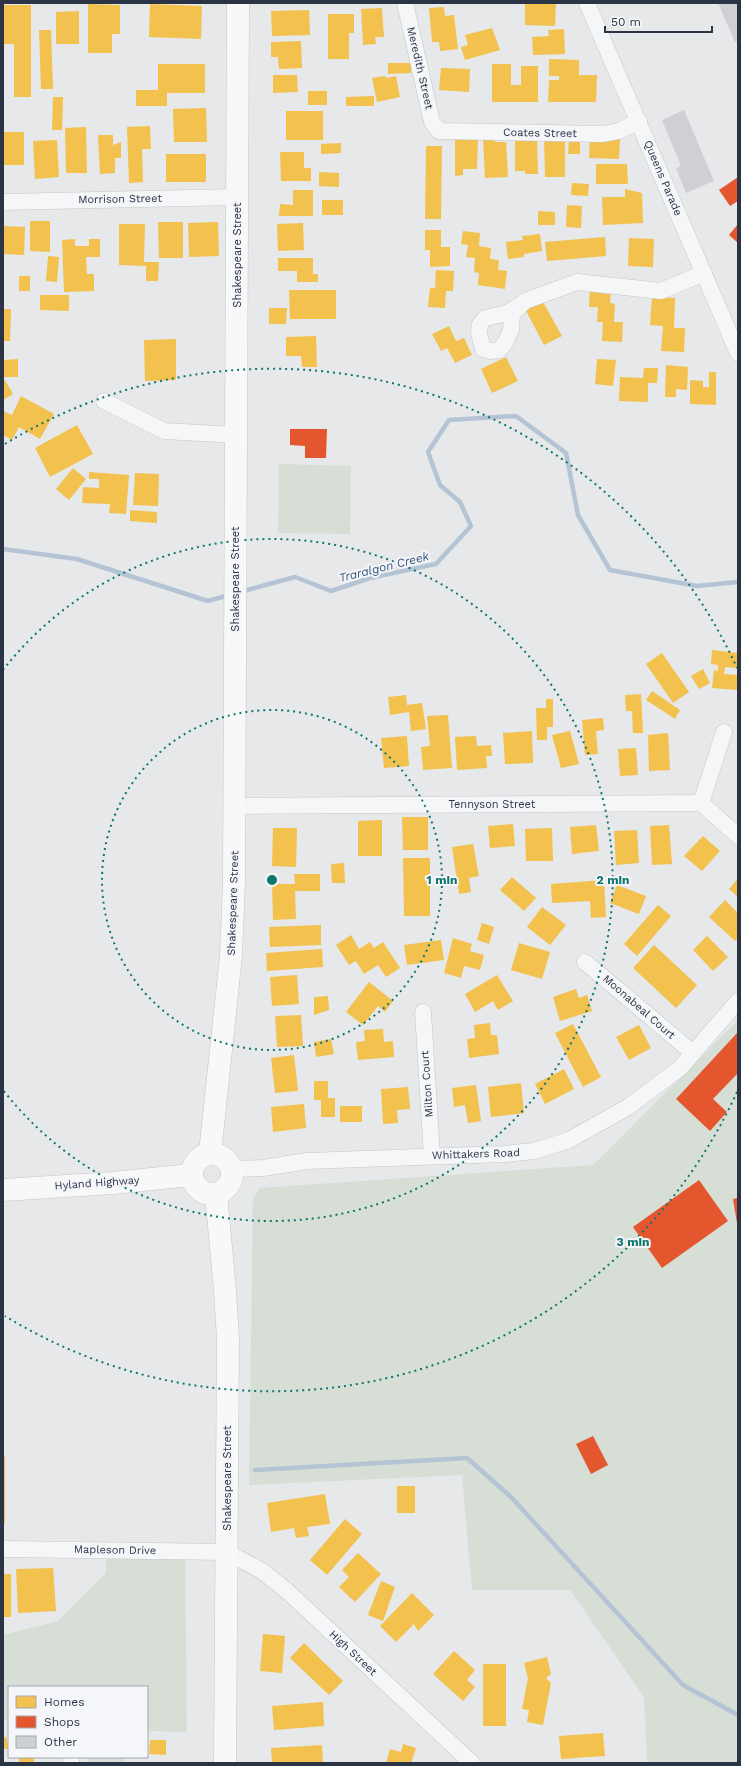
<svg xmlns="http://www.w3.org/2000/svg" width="741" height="1766" viewBox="0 0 741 1766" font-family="'Work Sans',sans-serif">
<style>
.green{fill:#d6ded6}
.homes{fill:#f2c14e}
.shops{fill:#e4572e}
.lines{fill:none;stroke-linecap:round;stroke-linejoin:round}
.stream{stroke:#b4c4d5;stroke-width:4.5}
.building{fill:#ced0d3}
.street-casing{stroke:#c4c6c8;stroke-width:17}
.secondary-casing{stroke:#c4c6c8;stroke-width:23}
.street{stroke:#f5f6f7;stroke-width:16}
.secondary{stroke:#f8f8f8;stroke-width:22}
.ring{fill:none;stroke:#0f766e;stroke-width:2;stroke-dasharray:2 4}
.labels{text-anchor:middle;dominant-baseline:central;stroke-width:4;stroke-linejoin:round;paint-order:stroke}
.street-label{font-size:11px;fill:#2b3445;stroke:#f4f6f9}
.water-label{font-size:12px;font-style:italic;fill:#34527a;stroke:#f4f6f9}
.centre{fill:#0f766e;stroke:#f4f6f9;stroke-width:2}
.ring-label{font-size:12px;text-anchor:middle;font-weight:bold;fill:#0f766e;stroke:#f4f6f9;stroke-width:4;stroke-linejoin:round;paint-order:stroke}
</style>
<rect width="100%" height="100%" fill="#e6e8ea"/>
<g class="green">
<polygon points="279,464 351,466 350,534 278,533"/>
<polygon points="738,1020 738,1763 647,1763 644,1697 570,1590 472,1590 462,1475 249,1485 253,1199 260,1188 593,1165"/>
<polygon points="106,1550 185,1551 187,1732 152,1731 147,1735 147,1687 9,1687 9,1721 3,1720 3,1635 58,1621 106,1573"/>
<rect x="88" y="1757" width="37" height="6"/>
</g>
<g class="homes">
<polygon points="525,3 556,4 555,26 525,25"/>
<polygon points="88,4 120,5 120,34 112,34 112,53 88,53"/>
<polygon points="150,4 202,6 201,39 149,37"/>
<polygon points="3,5 31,5 31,97 14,97 14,44 3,44"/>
<polygon points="444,7 445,16 454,15 458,49 440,51 439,42 432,42 429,8"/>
<polygon points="382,8 384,37 375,37 376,44 363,45 361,9"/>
<polygon points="309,10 310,35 272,36 271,11"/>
<polygon points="79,11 79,44 56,44 56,12"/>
<polygon points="328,14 354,14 354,33 349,33 349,59 328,59"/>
<polygon points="492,28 500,50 465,60 461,47 468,45 465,35"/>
<polygon points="564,29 565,54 533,55 532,37 549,36 548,30"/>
<polygon points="39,30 51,30 53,89 41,89"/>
<polygon points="301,41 302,68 279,69 278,57 271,57 271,42"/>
<polygon points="549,59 579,60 579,75 597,75 596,102 548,102 549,80 559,80 559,76 549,76"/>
<polygon points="388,63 411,63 411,73 388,74"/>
<polygon points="158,64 205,64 205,93 167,93 167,106 136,106 136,90 158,90"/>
<polygon points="492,64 511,64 511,85 521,85 521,66 538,66 538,102 492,102"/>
<polygon points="441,68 470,69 469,92 439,90"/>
<polygon points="273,75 297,75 298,92 273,93"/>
<polygon points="385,76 386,78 396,76 400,97 377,102 372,78"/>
<rect x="308" y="91" width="19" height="14"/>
<polygon points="374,96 374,106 346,106 346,97"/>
<polygon points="53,97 63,97 62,130 52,130"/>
<polygon points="206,108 207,142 174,142 173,109"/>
<rect x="286" y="111" width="37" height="29"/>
<polygon points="150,126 151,149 142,149 143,182 129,183 127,127"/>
<polygon points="86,127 87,173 66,173 65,128"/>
<rect x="3" y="132" width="21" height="33"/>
<polygon points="98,135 113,135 113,145 121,142 121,158 115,158 115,173 100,174"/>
<polygon points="537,136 538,174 525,174 525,171 515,171 515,137"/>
<polygon points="565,136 565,177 545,177 544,137"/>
<polygon points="494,137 495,142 506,142 508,177 485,178 483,138"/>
<polygon points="569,138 580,138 580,154 568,154"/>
<polygon points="590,138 620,139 619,159 589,158"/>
<polygon points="455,139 478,139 477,169 463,169 463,175 455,176"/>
<polygon points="57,140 59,177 35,179 33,141"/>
<polygon points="341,143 341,153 321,154 321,144"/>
<polygon points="426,146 442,146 441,219 425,219"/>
<polygon points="280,152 304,152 304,168 311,168 311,181 281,181"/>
<rect x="166" y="154" width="40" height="28"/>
<polygon points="596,164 627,164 628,184 596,184"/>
<polygon points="319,172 339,173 339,187 319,186"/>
<polygon points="572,183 589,184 588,196 571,195"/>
<polygon points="625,189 642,193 643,223 603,225 602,197 625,197"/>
<polygon points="293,190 313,190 313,216 279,216 280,204 293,205"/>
<rect x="322" y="200" width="21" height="15"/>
<polygon points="567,205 582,206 581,228 566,227"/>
<polygon points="538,211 555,212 555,225 538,225"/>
<polygon points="30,221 50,221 50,252 30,251"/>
<polygon points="158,222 183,222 183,258 159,258"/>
<polygon points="218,222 219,256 189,257 188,223"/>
<polygon points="303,223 304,250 278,251 277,224"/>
<polygon points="119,224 145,224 144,262 159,262 158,281 146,281 146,266 119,265"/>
<polygon points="3,226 25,227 24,255 3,254"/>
<polygon points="425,230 441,230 441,247 450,247 450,266 430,267 430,250 425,250"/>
<polygon points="463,231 480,233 479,246 491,248 490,259 499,260 498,270 507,271 505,289 478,285 479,273 474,272 475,258 466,257 468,245 461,244"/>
<polygon points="540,234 542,251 524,254 524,257 508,259 506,242 523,240 522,236"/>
<polygon points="605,237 606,256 547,261 545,242"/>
<polygon points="629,238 654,239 653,267 628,266"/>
<polygon points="75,239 75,246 89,246 89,239 100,239 100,257 86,257 87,274 94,274 94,291 64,292 62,240"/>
<polygon points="48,256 59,257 57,282 46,281"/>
<polygon points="278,258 313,258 313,274 318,274 318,282 297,282 297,271 278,271"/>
<polygon points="436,270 454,271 453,291 446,291 445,308 428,307 430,288 435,288"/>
<rect x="19" y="276" width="11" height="15"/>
<polygon points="590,285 611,287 610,303 615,304 614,322 623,322 622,342 602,341 603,322 597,322 598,307 589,307"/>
<polygon points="289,290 336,290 336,319 290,319"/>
<polygon points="40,295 69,295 69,311 40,310"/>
<polygon points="652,297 675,298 674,328 685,328 684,352 661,351 663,326 650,325"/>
<polygon points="542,300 562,336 544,345 525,309"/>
<polygon points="269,308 287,308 286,324 269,324"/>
<polygon points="3,309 11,309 10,341 3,341"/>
<polygon points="449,326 456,341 464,338 472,355 455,363 447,348 441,351 432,334"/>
<polygon points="316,336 317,367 302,367 301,356 286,356 286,337"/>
<polygon points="176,339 176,380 145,381 144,340"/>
<polygon points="506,357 518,381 492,393 481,369"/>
<polygon points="18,359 18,377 3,377 3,360"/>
<polygon points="597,359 616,360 613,386 595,384"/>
<polygon points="666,365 688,367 687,390 676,389 676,397 665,397"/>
<polygon points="644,368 658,368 657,383 648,383 648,402 619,401 620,377 643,378"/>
<polygon points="709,372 716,372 716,405 690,404 690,380 703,381 703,387 709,387"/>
<polygon points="5,380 13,394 3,400 3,381"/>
<polygon points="21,396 54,414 40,439 19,427 12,440 3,435 3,411 12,415"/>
<polygon points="77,425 93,454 50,477 35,448"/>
<polygon points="73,468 86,479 69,500 56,489"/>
<polygon points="89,472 129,475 126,514 109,513 110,504 82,503 83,487 99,488 99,479 89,479"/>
<polygon points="135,473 159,474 158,506 133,505"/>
<polygon points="130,510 157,512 157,523 130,521"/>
<polygon points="712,650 738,653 738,668 725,667 724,674 738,675 738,690 712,688 714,670 718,671 718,665 711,664"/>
<polygon points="662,653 689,692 673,703 646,664"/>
<polygon points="703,669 710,683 699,689 691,676"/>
<polygon points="652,691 680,710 675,719 646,700"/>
<polygon points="641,694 643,733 633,733 632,711 626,711 625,695"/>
<polygon points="406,695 407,705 422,703 426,729 411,731 409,712 390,715 388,697"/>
<polygon points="546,699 553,699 553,727 547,727 547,740 537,740 536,708 546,708"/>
<polygon points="448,715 452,768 423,770 421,747 430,746 427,716"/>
<polygon points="603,718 604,730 596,731 598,754 585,755 582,720"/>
<polygon points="532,731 533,763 505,764 503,733"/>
<polygon points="570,731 579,764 561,768 552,735"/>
<polygon points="668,733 670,770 649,771 648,735"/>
<polygon points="407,736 409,766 384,768 381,738"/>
<polygon points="476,736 477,746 491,745 492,756 486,756 487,768 457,770 455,737"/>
<polygon points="636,748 638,775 620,776 618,749"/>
<polygon points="402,817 428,817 428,850 403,850"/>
<polygon points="382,820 382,856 358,856 358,821"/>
<polygon points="513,824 515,846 490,848 488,826"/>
<polygon points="596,825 599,851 572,854 570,827"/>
<polygon points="669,825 672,864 652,865 650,826"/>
<polygon points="273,828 297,828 296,867 272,866"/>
<polygon points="552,828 553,861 526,861 525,829"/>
<polygon points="637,830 639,863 616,865 614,831"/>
<polygon points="703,836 720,851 702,871 684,856"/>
<polygon points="473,844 479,876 469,878 471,892 459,894 452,847"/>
<polygon points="403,858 430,858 430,916 404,916"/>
<polygon points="344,863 345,883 332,883 331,864"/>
<polygon points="294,874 320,874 320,891 295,891 296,919 273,920 272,884 295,884"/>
<polygon points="512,877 536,898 524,911 500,890"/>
<polygon points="738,878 738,897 729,889"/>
<polygon points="604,880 606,917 591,918 590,901 552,903 551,884"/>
<polygon points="617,885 646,896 639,914 610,903"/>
<polygon points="725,900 738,913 738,938 735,941 709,917"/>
<polygon points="658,905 671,916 637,956 624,944"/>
<polygon points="542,907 566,925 550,945 527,927"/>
<polygon points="482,923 494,927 489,944 477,940"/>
<polygon points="321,925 321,945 270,947 269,927"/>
<polygon points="351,935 359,949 370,942 374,948 383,942 400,968 386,977 378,965 364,974 356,961 349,965 336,945"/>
<polygon points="707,936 728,957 713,971 693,950"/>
<polygon points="453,938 472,944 470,951 484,955 480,970 464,966 461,978 444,973"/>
<polygon points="441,940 444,960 407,965 404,945"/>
<polygon points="519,943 550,952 542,979 511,970"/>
<polygon points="654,945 697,985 676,1008 633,968"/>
<polygon points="322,949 323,967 267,971 266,953"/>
<polygon points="297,975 299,1004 272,1006 270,977"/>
<polygon points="497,975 513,1001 498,1010 493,1001 475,1012 465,994"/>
<polygon points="369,982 393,1001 385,1012 378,1006 363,1025 346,1012"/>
<polygon points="576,989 579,998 587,995 592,1011 560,1021 553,997"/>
<polygon points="328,996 329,1010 314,1015 314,997"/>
<polygon points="301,1015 303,1046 277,1047 275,1016"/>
<polygon points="490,1023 491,1035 497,1035 499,1054 469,1058 467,1039 475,1038 474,1025"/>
<polygon points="573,1024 601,1077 583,1087 555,1033"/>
<polygon points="639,1025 651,1048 629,1060 616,1037"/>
<polygon points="383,1029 384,1042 393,1041 394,1057 358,1060 356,1042 365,1041 364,1030"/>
<polygon points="331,1039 334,1054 316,1057 314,1042"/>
<polygon points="294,1055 298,1091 275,1093 271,1058"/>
<polygon points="564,1069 574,1089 545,1104 535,1084"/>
<polygon points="314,1081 328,1081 328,1098 335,1098 335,1117 321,1117 321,1100 314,1100"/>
<polygon points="521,1083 524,1113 491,1117 488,1087"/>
<polygon points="476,1085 481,1121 468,1123 465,1105 454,1107 452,1088"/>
<polygon points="408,1087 410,1109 397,1110 398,1123 383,1124 381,1089"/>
<polygon points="304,1104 306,1128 273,1132 271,1107"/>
<rect x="340" y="1106" width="22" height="16"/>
<polygon points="3,1456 5,1457 5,1523 3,1523"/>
<rect x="397" y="1486" width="18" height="27"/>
<polygon points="325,1494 330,1524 307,1527 309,1536 296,1538 294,1528 271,1532 267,1503"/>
<polygon points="345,1519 362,1534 327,1575 310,1560"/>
<polygon points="358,1553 381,1574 355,1602 339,1587 349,1577 342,1570"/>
<polygon points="53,1568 56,1611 18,1613 16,1569"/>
<rect x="3" y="1574" width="8" height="43"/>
<polygon points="381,1581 395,1587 383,1621 368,1615"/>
<polygon points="412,1593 434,1615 418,1631 414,1624 396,1642 380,1626"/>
<polygon points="263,1634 285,1636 282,1673 260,1671"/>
<polygon points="304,1643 343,1681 329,1695 290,1658"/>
<polygon points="454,1651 475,1670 467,1680 475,1687 463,1701 433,1674"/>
<polygon points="547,1657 551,1674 546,1678 551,1683 543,1725 527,1722 529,1710 522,1709 528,1678 524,1663"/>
<rect x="483" y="1664" width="23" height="62"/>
<polygon points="323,1702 324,1726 274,1730 272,1706"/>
<polygon points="603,1733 605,1756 561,1759 559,1736"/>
<polygon points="3,1737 6,1737 9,1749 3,1749"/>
<polygon points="150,1740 166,1740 166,1755 149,1754"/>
<polygon points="403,1744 416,1748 411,1763 386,1763 390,1749 401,1752"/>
<polygon points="322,1745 323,1763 272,1763 271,1748"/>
<rect x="19" y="1757" width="15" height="6"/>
</g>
<g class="shops">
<polygon points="738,177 738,201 730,206 719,190"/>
<polygon points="738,224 738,243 729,235"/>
<polygon points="290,429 327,429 326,458 305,458 305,446 290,445"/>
<polygon points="738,1032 738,1073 713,1099 727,1112 710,1131 676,1099"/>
<polygon points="699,1180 728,1221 662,1268 633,1227"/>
<polygon points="738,1198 738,1223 737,1223 733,1199"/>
<polygon points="593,1436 608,1465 591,1474 576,1444"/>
</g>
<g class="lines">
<g class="stream">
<polyline points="3,549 77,559 208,601 229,595"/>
<polyline points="240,592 295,577 331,591 370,578 436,564 471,526 460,502 440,485 428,452 449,420 516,416 566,453 578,515 610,570 697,586 738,582"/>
<polyline points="255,1470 467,1458 511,1497 683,1685 738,1715"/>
</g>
</g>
<g class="building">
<polygon points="718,3 738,3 738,41 735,42"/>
<polygon points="684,110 714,181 686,193 676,168 681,166 662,120"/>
</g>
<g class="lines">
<g class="street-casing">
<g id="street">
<polyline points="405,3 432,122 439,131 603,134 619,131 639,121"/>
<polyline points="587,3 738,353"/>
<polyline points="3,202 237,197"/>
<polyline points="520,305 507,313 485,318 480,324 479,333 483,349 490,351 499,350 505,343 511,330 512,314 525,301 577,282 661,291 704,273"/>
<polyline points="104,401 164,431 237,435"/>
<polyline points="701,803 724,732"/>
<polyline points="234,806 701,803 738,836"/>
<polyline points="585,962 693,1053"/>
<polyline points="423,1012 432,1156"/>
<polyline points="232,1169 263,1168 307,1161 504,1154 534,1151 569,1140 628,1107 680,1068 738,1001"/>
<polyline points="3,1549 227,1552 262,1571 287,1591 472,1763"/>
<polyline points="71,1763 71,1757"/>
</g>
</g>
<g class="secondary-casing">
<g id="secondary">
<polyline points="210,1153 231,956 234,883 238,3"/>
<circle cx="212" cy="1174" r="20"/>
<polyline points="3,1190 113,1183 191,1175"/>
<polyline points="216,1194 225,1290 228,1339 225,1763"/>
</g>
</g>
<use href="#street" class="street"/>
<use href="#secondary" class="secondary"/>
</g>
<g class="ring">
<circle cx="272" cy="880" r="170"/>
<path d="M3 670A341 341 0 1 1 3 1090"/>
<path d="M737 1092A511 511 0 0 1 5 1316M5 444A511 511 0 0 1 737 668"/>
</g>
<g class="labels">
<g class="street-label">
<text transform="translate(420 68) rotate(77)">Meredith Street</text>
<text transform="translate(540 133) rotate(1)">Coates Street</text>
<text transform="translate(663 178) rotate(67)">Queens Parade</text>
<text transform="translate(120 199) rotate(-1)">Morrison Street</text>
<text transform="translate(237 255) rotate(-90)">Shakespeare Street</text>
<text transform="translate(235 579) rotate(-90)">Shakespeare Street</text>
<text x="492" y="804">Tennyson Street</text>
<text transform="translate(233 903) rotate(-88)">Shakespeare Street</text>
<text transform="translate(639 1007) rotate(41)">Moonabeal Court</text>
<text transform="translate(427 1084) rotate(-94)">Milton Court</text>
<text transform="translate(476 1154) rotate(-2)">Whittakers Road</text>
<text transform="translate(97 1183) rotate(-4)">Hyland Highway</text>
<text transform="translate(227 1478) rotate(-90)">Shakespeare Street</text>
<text transform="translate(115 1550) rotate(1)">Mapleson Drive</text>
<text transform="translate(353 1653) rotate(43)">High Street</text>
</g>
<g class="water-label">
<text transform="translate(384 567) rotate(-14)">Traralgon Creek</text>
</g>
</g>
<circle cx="272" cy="880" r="6" class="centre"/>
<g class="ring-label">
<text x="442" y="884">1 min</text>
<text x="613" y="884">2 min</text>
<text x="633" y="1246">3 min</text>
</g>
<rect width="741" height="1766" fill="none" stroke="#2b3445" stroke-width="8"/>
<rect x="8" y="1686" width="140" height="72" fill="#f4f6f9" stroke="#a4a8b1"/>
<rect x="16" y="1696" width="20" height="12" fill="#f2c14e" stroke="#a4a8b1"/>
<text x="44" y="1706" font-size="12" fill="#2b3445">Homes</text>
<rect x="16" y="1716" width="20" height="12" fill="#e4572e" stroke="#a4a8b1"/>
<text x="44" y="1726" font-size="12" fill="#2b3445">Shops</text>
<rect x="16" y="1736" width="20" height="12" fill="#ced0d3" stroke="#a4a8b1"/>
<text x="44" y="1746" font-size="12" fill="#2b3445">Other</text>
<path d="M605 26v6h107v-6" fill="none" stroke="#2b3445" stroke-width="2"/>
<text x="611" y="26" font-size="12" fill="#2b3445" stroke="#f4f6f9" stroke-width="3" paint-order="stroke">50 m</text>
</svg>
